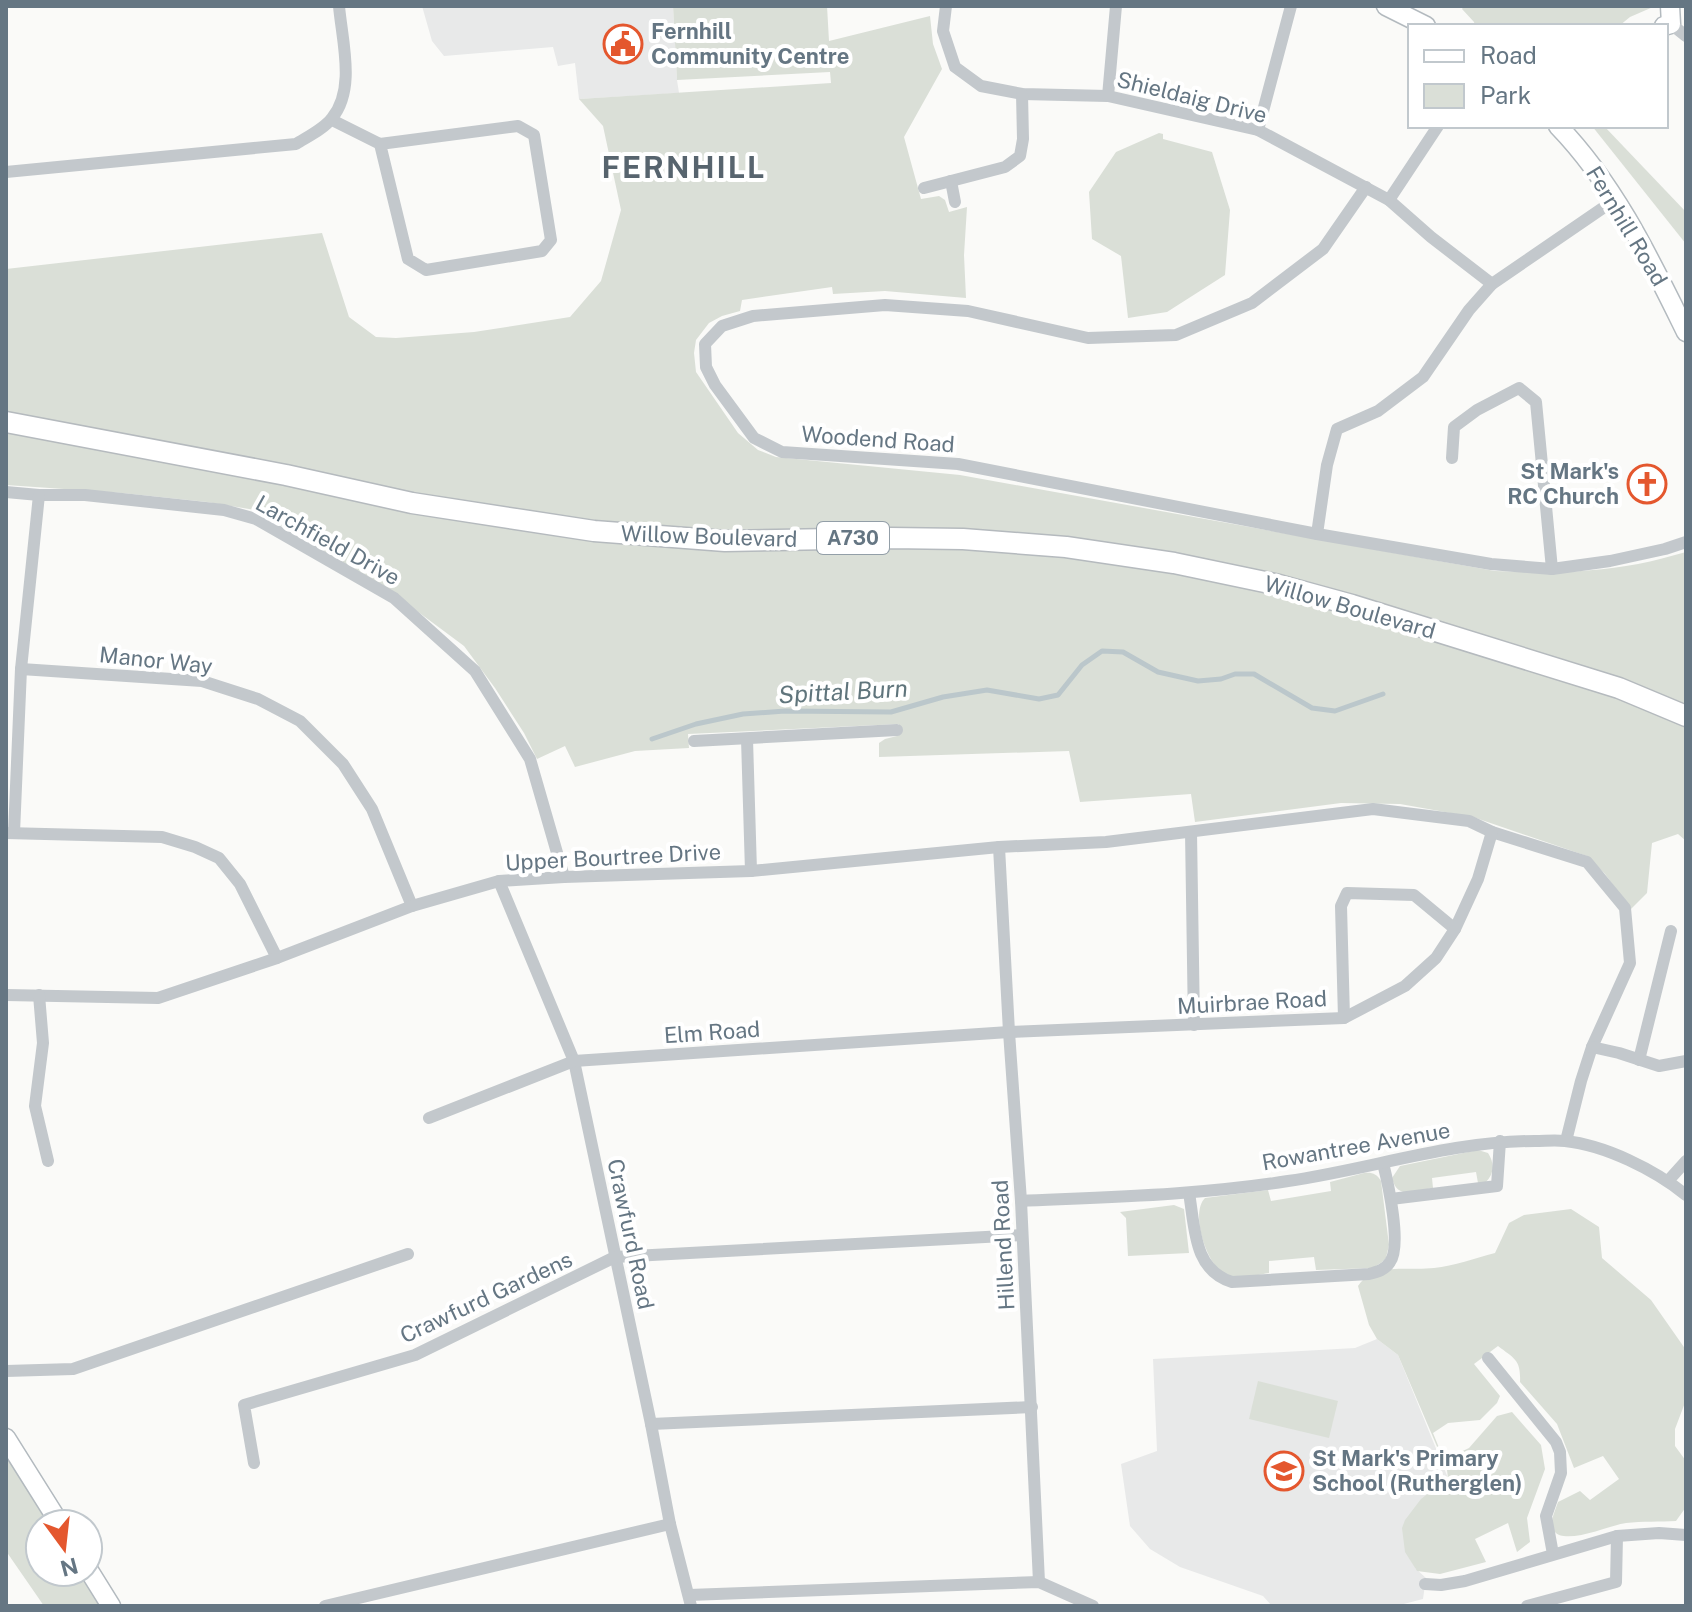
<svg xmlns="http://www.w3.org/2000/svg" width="1692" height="1612" viewBox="0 0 1692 1612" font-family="'Public Sans',sans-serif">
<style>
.built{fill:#e8e9e9}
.green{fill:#dadfd7}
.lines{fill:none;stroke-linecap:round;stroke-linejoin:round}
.stream{stroke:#bbc7cb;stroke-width:5}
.secondary-casing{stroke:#b3babf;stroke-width:21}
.primary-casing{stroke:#b5babe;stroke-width:23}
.street{stroke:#c3c8cc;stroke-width:12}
.secondary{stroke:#fff;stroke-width:18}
.primary{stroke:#fff;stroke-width:20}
.labels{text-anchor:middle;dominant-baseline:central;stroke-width:8;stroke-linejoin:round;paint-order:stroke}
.shield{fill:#fff;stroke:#939fa8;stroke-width:2}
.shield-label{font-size:20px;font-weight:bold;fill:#657683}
.poi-label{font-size:22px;font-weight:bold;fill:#657683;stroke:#fff;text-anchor:start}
.street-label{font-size:22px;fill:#657683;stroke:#fff}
.water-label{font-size:24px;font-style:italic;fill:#60757c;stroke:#fff}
.district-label{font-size:30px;font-weight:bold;letter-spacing:2px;fill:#57646e;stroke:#fff}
</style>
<rect width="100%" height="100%" fill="#fafaf8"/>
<g class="built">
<polygon points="422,6 673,6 677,80 679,93 579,99 575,63 558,66 553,47 444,56 432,41"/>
<polygon points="1377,1339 1398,1355 1448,1478 1415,1568 1426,1578 1423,1599 1396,1606 1272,1606 1263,1596 1180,1567 1150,1549 1130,1526 1121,1464 1157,1451 1153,1359 1355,1348"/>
</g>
<g class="green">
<path d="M673,6H827L829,41L930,16L933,44L942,69L904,137L921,199L939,196L945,200L949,212L967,207L964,255L966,298L885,291L833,294L832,287L742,300L740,311L722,316L709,323L696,340L694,353L696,372L738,433L758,450L776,457L960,475L1495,571C1543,573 1591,573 1638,564C1654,561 1670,556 1686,552V841L1678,834L1652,843L1647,893L1631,909L1605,874L1587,856L1473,817L1400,804L1341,803L1195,822L1191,794L1080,802L1069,751L879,757V743L885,739L897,736L899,724L688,734L689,748L635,751L575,767L565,746L537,759L524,733L495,688L464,646L390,591L255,510L207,502L122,493L6,485V269L322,233L349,317L376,337L396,338L474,332L570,317L601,281L621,210L603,126L579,99L831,83L830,72L677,80Z"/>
<polygon points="1464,6 1653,6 1653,7 1630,17 1619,26 1475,26 1474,22 1462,9"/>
<polygon points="1592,126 1604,126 1686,212 1686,244"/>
<polygon points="1159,133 1163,134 1163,139 1212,152 1230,210 1225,275 1167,312 1128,318 1121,256 1092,239 1089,192 1116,152"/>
<path d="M1478,1150L1488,1153C1494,1162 1495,1173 1486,1182L1478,1183L1476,1172L1432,1178L1433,1188C1415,1191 1397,1200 1392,1178L1400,1166Z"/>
<path d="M1364,1173C1372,1172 1377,1174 1381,1181L1389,1245L1386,1258L1382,1262L1373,1268L1316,1270L1314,1257L1269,1261V1273C1256,1275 1235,1281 1224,1274C1206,1263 1190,1213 1205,1198L1268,1190L1271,1201L1331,1191L1330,1182Z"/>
<polygon points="1174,1205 1184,1209 1189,1253 1128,1256 1126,1218 1120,1212"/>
<path d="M1571,1209L1599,1227L1602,1258L1651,1300L1686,1350V1400L1675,1429V1446L1686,1461V1507L1676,1521C1660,1522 1642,1521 1626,1523C1610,1525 1565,1546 1554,1531C1548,1524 1556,1509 1558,1502L1580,1491L1590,1500L1619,1479L1603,1456L1574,1468L1557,1424L1520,1382C1521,1360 1515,1359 1498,1346L1474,1364L1500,1396L1497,1403L1480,1420L1448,1423L1433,1433L1444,1460L1469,1448L1497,1416L1512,1412L1541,1445L1545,1469L1527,1518L1530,1542L1517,1552L1508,1523L1475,1539L1486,1562L1440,1574L1417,1571L1405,1552L1402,1528L1405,1520L1421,1499L1448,1478L1447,1470L1398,1355L1377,1339L1369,1325L1358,1286C1374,1262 1408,1271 1434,1268C1454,1266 1475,1258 1495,1253L1509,1223L1524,1215Z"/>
<polygon points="1258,1381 1338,1401 1329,1438 1249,1419"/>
<polygon points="6,1455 48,1524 40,1524 40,1572 78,1572 100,1606 44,1606 6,1551"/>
</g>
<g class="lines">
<polyline class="stream" points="652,739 696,724 743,714 785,711 891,712 943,697 987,690 1039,699 1058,695 1082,665 1102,651 1123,652 1158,672 1198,681 1221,679 1235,674 1254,674 1312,708 1335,711 1383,694"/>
<g class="secondary-casing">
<g id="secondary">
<polyline points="1386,6 1426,26"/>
<polyline points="1664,26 1671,24 1670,6"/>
<path d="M1558,126C1615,185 1650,259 1686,332"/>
<polyline points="6,1438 60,1524"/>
<polyline points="88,1569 111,1606"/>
</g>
</g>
<g class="primary-casing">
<polyline id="primary" points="6,422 286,475 412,503 594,531 725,541 890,538 963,539 1066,547 1174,563 1279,585 1352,605 1619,688 1686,716"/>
</g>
<g class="street">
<polyline points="946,6 943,31 955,67 981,86 1022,94 1108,96 1258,130 1389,200 1431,237 1492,284"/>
<polyline points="1671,24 1686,36"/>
<polyline points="1108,96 1116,6"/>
<polyline points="332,120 380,144 518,126 534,135 551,240 542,251 426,270 408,259 380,144"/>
<polyline points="1258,130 1291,6"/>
<path d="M6,172L296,144C307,137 324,129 332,118C356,89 342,41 339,6"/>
<polyline points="951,181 955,202"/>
<polyline points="1366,187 1323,249 1252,303 1176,335 1088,338 968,311 885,305 753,316 722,326 705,344 706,367 715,385 754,438 782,452 958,464 1317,534 1491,564 1552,569 1610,561 1665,549 1686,542"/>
<polyline points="924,188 1005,167 1020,156 1023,139 1022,94"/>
<polyline points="1389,200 1438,126"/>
<polyline points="1452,458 1454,427 1477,410 1519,388 1536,402 1552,569"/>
<polyline points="6,492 39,495 85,495 224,510 256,519 394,598 475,671 530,759 564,877"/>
<polyline points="1317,534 1327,465 1337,429 1378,411 1423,377 1469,310 1492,284 1616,199"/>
<polyline points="21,669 202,681 258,699 300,721 343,764 372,809 412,906"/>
<polyline points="747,739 751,871"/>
<polyline points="694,741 897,730"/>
<polyline points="1191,832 1194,1025"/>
<polyline points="6,833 162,837 195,847 219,858 240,884 277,958"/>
<polyline points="14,833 21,669 39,495"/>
<polyline points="999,847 1009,1032 1021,1201 1039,1582"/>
<polyline points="499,881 574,1061 651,1424 670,1524 691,1606"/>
<polyline points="6,995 158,998 277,958 412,906 499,881 564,877 751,871 999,847 1106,842 1373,809 1469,821 1492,832 1587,862 1625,908 1630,963 1592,1047 1581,1081 1566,1141"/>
<polyline points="39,995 43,1043 35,1106 48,1161"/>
<polyline points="1344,1018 1341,906 1347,893 1414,895 1455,929"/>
<polyline points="1592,1047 1619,1053 1659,1066 1686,1061"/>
<polyline points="1639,1060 1671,931"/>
<polyline points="429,1118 574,1061 1009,1032 1344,1018 1405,986 1436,958 1455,929 1478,879 1492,832"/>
<polyline points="1668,1181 1686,1161"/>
<path d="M1189,1193C1195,1227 1193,1270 1232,1282L1369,1274C1377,1272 1385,1270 1390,1262C1402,1246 1388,1183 1383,1163"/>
<polyline points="1391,1199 1497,1186 1500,1141"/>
<path d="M1021,1201C1110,1197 1200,1195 1288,1181C1371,1169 1451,1141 1535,1141C1545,1141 1555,1140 1565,1141C1605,1145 1655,1170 1686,1195"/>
<polyline points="1488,1358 1556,1442 1560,1452 1561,1473 1546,1516 1553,1554"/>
<polyline points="6,1371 73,1369 408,1254"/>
<polyline points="651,1424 1032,1407"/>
<polyline points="254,1463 244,1405 415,1355 615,1257 1022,1235"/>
<polyline points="1425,1584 1441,1585 1465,1581 1617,1536 1659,1533 1686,1535"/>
<polyline points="689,1595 1039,1582 1093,1606"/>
<polyline points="325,1606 670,1524"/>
<polyline points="1527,1606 1616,1582 1617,1536"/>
</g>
<use href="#secondary" class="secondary"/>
<use href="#primary" class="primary"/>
</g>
<defs>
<g id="civic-ring" transform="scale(2)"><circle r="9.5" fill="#fff" stroke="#e4572e" stroke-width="1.5"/><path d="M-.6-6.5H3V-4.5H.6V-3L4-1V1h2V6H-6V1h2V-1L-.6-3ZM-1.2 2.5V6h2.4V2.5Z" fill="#e4572e"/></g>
<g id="church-ring" transform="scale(2)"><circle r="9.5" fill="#fff" stroke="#e4572e" stroke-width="1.5"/><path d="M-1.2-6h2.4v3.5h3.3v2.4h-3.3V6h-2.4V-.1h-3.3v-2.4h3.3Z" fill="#e4572e"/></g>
<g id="school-ring" transform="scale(2)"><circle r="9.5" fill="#fff" stroke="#e4572e" stroke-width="1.5"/><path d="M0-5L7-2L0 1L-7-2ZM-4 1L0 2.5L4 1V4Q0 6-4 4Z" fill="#e4572e"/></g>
</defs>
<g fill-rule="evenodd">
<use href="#civic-ring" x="623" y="44"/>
<use href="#church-ring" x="1647" y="484"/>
<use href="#school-ring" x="1284" y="1471"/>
</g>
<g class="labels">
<rect class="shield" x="817" y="522" width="72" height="32" rx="6"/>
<g class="shield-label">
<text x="853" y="538">A730</text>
</g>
<g class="poi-label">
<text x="651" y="31">Fernhill<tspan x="651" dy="25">Community Centre</tspan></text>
<text x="1619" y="471" text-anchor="end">St Mark's<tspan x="1619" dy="25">RC Church</tspan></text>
<text x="1312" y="1458">St Mark's Primary<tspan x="1312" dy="25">School (Rutherglen)</tspan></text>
</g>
<g class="street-label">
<text transform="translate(1192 97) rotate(14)">Shieldaig Drive</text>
<text transform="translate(1627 226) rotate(59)">Fernhill Road</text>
<text transform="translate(878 439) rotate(4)">Woodend Road</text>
<text transform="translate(709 536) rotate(2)">Willow Boulevard</text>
<text transform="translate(328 540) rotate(29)">Larchfield Drive</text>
<text transform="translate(1350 607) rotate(16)">Willow Boulevard</text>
<text transform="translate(156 660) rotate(6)">Manor Way</text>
<text transform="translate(613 857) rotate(-3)">Upper Bourtree Drive</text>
<text transform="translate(1252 1002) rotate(-3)">Muirbrae Road</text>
<text transform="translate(712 1032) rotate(-4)">Elm Road</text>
<text transform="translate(1356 1146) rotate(-10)">Rowantree Avenue</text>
<text transform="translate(631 1234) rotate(78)">Crawfurd Road</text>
<text transform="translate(1003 1245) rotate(-93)">Hillend Road</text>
<text transform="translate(486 1297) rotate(-25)">Crawfurd Gardens</text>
</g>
<g class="water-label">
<text transform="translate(843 691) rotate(-3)">Spittal Burn</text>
</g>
<g class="district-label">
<text x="684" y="167">FERNHILL</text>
</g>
</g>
<rect width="1692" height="1612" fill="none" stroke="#657683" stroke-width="16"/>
<rect x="1408" y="24" width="260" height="104" fill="#ffffff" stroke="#c1c8cd" stroke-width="2"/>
<rect x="1424" y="50" width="40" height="12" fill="#ffffff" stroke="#c1c8cd" stroke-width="2"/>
<text x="1480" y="64" font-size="24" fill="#657683">Road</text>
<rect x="1424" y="84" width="40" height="24" fill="#dadfd7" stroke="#c1c8cd" stroke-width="2"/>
<text x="1480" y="104" font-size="24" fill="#657683">Park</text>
<g transform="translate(64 1548) rotate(165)"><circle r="38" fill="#ffffff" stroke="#c1c8cd" stroke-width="2"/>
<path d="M0-6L14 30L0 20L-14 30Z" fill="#e4572e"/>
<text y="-12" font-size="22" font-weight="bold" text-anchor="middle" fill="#657683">N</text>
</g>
</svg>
